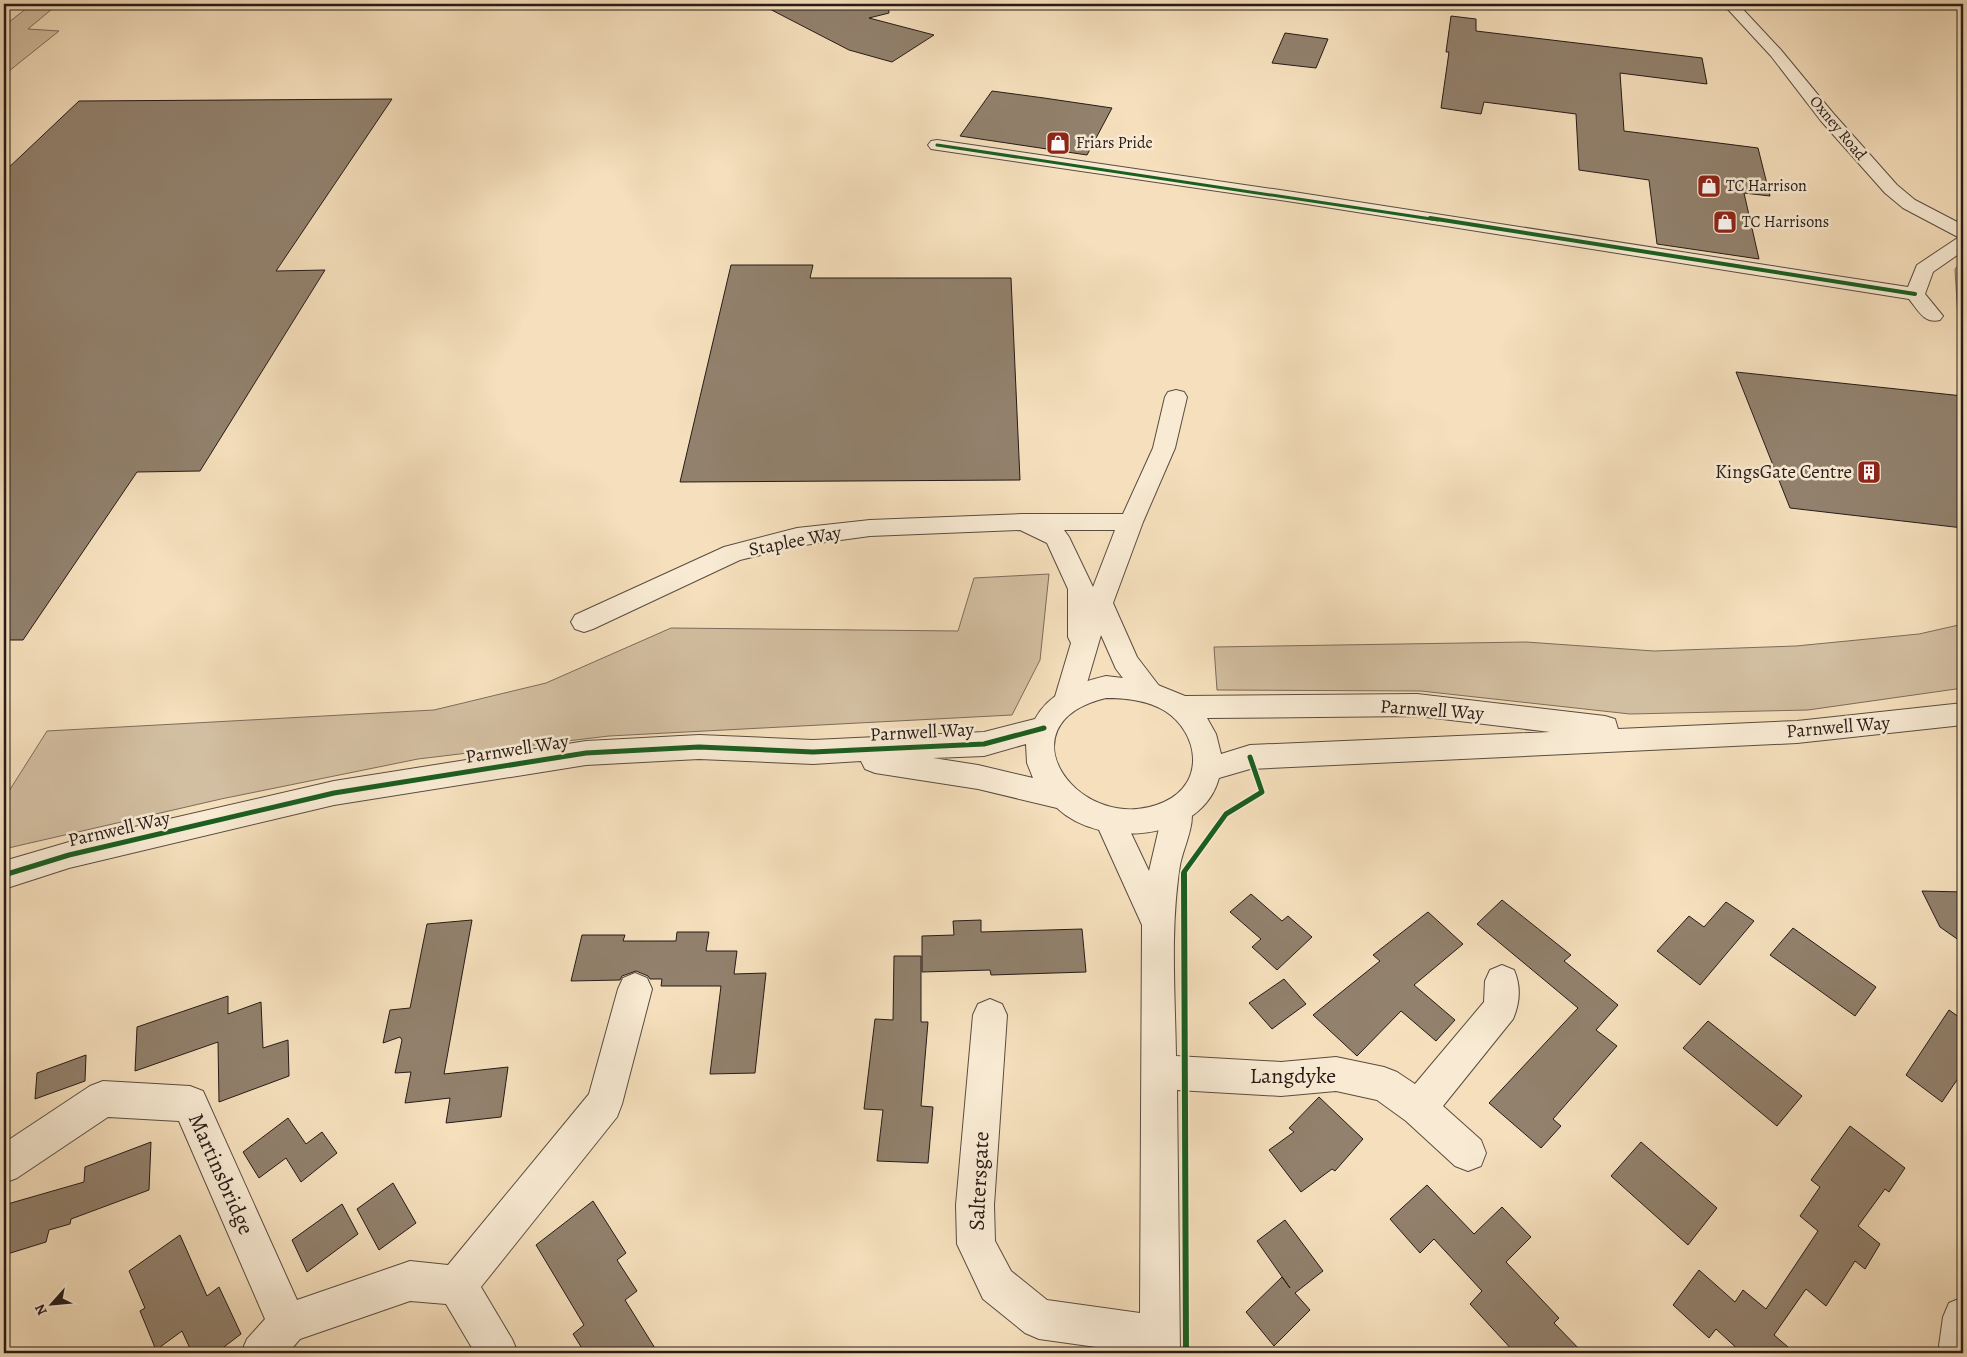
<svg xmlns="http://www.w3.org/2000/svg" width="1967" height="1357" viewBox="0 0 1967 1357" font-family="Alegreya,serif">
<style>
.green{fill:#d2bea0;stroke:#7c6c5c}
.building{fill:#92816d;stroke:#271b17}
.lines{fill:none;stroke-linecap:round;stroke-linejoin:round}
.minor-casing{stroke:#5a4c40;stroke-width:2}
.tertiary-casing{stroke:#5a4c40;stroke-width:2}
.minor{fill:#f8ead3;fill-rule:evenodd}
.tertiary{fill:#f8ead3;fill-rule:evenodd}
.cycleway-far3-casing{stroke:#f8ead3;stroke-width:5}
.cycleway-far2-casing{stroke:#f8ead3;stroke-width:6}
.cycleway-far1-casing{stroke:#f8ead3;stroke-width:8}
.cycleway-casing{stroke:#f8ead3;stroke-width:9}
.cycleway-far3{stroke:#1b5e20;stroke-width:3}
.cycleway-far2{stroke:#1b5e20;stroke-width:4}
.cycleway-far1{stroke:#1b5e20;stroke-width:5}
.cycleway{stroke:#1b5e20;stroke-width:6}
.labels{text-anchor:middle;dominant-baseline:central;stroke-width:5;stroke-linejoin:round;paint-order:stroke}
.far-street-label{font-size:16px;fill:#271b17;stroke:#f8ead3}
.far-poi-label{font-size:16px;fill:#271b17;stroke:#f8ead3;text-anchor:start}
.poi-label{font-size:19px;fill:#271b17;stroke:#f8ead3;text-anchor:end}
.street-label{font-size:19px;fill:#271b17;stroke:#f8ead3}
.near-street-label{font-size:22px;fill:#271b17;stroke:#f8ead3}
</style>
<rect width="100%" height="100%" fill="#f5dfbc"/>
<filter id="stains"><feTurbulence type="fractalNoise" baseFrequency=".004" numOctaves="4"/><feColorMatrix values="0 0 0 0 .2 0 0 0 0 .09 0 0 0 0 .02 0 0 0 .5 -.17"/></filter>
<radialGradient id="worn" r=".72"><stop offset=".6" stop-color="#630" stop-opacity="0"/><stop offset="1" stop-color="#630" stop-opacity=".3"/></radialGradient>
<g class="green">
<polygon points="32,4 58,4 28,29 59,31 4,75 4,26"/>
<polygon points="1962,261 1963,262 1963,324 1958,318 1955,269"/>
<polygon points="1049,574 1040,660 1012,715 609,736 418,759 221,799 4,849 4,799 47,731 434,710 546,683 671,628 958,631 974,578"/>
<polygon points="1963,624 1963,688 1808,710 1630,714 1421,691 1217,690 1214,647 1526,642 1654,651 1796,646 1919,634"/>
</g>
<g class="building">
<polygon points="760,4 888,4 889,13 869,18 934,35 892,62 849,50"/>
<polygon points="1451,16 1476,19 1476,31 1702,58 1707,84 1620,73 1624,131 1758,148 1770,196 1744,193 1759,259 1657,244 1649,180 1579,170 1576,114 1484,102 1481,114 1441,108 1449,52 1446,52"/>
<polygon points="1285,33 1328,39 1316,68 1272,63"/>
<polygon points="992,91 1044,98 1112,108 1087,155 960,136"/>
<polygon points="392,99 276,271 325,270 200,471 137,472 23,640 4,640 4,172 79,101"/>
<polygon points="731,265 813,265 810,278 1011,278 1020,480 680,482"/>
<polygon points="1736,372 1963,396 1963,528 1790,508"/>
<polygon points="1922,891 1963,892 1963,943 1940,927"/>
<polygon points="1251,894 1282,921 1288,916 1312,937 1277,970 1252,947 1261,939 1230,912"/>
<polygon points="1502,900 1571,955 1564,961 1618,1005 1596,1030 1617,1046 1553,1119 1561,1126 1541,1148 1489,1103 1578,1008 1477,924"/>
<polygon points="1726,902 1754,921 1700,985 1657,951 1689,916 1704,927"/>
<polygon points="1428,912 1463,944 1414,985 1455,1020 1436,1041 1401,1011 1357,1056 1313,1015 1380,961 1373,955"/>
<polygon points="472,920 444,1074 508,1067 501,1117 446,1123 450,1098 405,1103 411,1072 395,1073 402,1040 400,1037 383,1043 390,1010 410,1008 427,924"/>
<polygon points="981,920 981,932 1082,929 1086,972 991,975 990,970 922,972 922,936 954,935 953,921"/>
<polygon points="1793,928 1876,987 1855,1016 1770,955"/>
<polygon points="677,932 709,932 706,951 737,951 734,974 766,973 755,1073 710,1074 721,986 661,986 662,979 650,979 648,976 636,971 622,976 620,980 571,981 582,935 625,935 623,941 676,941"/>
<polygon points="894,956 921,956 921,1022 928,1022 921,1106 933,1107 928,1163 877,1161 883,1110 864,1109 875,1019 893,1020"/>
<polygon points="1284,979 1306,1004 1272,1029 1249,1003"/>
<polygon points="228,996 228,1014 261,1002 263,1048 288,1040 289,1076 219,1102 218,1042 135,1071 137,1027"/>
<polygon points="1949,1010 1963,1020 1963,1071 1942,1102 1906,1075"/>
<polygon points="1708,1021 1802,1096 1777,1126 1683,1048"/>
<polygon points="86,1055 85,1081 35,1099 37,1073"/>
<polygon points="1319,1097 1363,1139 1335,1171 1332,1169 1301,1192 1269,1150 1294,1132 1289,1128"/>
<polygon points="288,1118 306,1144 322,1132 337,1153 301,1182 286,1158 259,1178 243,1152"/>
<polygon points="1850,1126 1905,1168 1889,1192 1885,1189 1858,1226 1880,1244 1865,1269 1855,1261 1826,1306 1806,1289 1774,1335 1795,1353 1742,1353 1716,1329 1709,1338 1673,1305 1699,1270 1735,1302 1743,1290 1766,1309 1818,1231 1800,1216 1820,1187 1811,1180"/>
<polygon points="151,1142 149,1190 71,1219 70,1224 49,1230 46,1242 4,1255 4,1205 84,1182 85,1167"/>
<polygon points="1641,1142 1717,1208 1688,1245 1611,1176"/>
<polygon points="393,1183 416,1223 379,1250 357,1209"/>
<polygon points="1427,1185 1474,1234 1502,1207 1531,1237 1506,1262 1559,1318 1554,1323 1583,1353 1515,1353 1470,1304 1482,1291 1434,1239 1420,1253 1390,1219"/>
<polygon points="593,1201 626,1253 617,1260 637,1291 625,1300 658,1353 585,1353 573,1334 584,1325 536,1245"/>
<polygon points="342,1204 358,1234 307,1272 292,1240"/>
<polygon points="1285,1220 1323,1271 1295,1293 1310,1310 1274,1346 1246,1312 1282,1277 1290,1288 1257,1241"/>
<polygon points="180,1235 207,1296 219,1287 241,1334 216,1353 192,1353 182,1331 156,1350 140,1311 145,1308 129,1271"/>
</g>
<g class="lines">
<g class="minor-casing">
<g id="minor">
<path d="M937,140L1300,193L1908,287L1917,265L1956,239L1963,237V251L1933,272L1925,294L1943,316L1940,320C1924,324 1918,310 1909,299L1300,203L931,149L928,145L931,141Z"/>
<path d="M1176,390L1184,392L1187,397L1175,448L1143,522L1113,603L1137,657L1163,691L1159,699L1149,702L1139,699L1116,669L1101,635L1082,700L1078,708L1068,711L1058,708L1054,700L1071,643L1068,637V589L1047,543L1020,530L870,536L797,546L740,560L593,629L584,632L575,629L571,622L575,615L724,547L797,528L870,520L1022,514H1123L1153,448L1165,397L1168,392ZM1064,530H1115L1093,587L1069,537Z"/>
<path d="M1178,798L1189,802C1198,820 1184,845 1180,865C1170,928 1175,992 1176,1056L1281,1062L1336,1057L1384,1067L1397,1072L1415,1084L1484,1002L1485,981L1490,970L1502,965L1514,970C1521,986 1520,1003 1513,1019L1443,1106L1481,1140L1486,1153L1481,1166L1468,1171L1455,1166L1406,1121L1377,1100L1336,1091L1281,1096L1177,1090L1180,1353H1139L1039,1339L1025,1333L983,1299L957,1244L956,1205L973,1015L978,1004L990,999L1002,1004L1007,1015L994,1205L995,1241L1011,1271L1047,1300L1140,1313L1142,925L1095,821L1099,812L1110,808L1121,812L1149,871L1163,811L1167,802Z"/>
<polygon points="635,973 647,978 652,989 622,1104 617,1117 481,1287 512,1339 518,1353 475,1353 446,1304 410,1301 300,1339 288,1353 241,1353 247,1339 265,1319 179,1121 108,1117 17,1178 4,1183 4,1143 90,1086 103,1081 190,1086 203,1091 297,1300 410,1261 448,1265 589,1094 618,989 623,978"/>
<polygon points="1963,1297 1963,1353 1938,1353 1943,1317 1949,1303"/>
</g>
</g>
<g class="tertiary-casing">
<g id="tertiary">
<polygon points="1723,4 1738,4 1781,50 1833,113 1897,185 1915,200 1963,225 1963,238 1956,236 1903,208 1885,193 1821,121 1771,56"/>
<path d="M1106,676L1148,681L1185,696L1417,694L1605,716L1615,719L1618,729L1797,721L1963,703V725L1797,743L1250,769L1219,778C1202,842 1100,849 1057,808L978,789L875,773L865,769L861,761L813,764L699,759L586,765L334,805L69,868L4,889V861L69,842L334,781L586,741L699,735L813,740L984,732L1035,719C1050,692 1077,683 1106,676ZM1106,698C1126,698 1147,700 1165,711C1199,733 1206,783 1164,802C1081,839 997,724 1106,698ZM1417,716L1550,732L1250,745L1221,754L1216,734L1207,718ZM1026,744L1027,763L1033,778L978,765L933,758L984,756Z"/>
</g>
</g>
<use href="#minor" class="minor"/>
<use href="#tertiary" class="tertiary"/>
<g class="cycleway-far3-casing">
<polyline id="cycleway-far3" points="937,145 1438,220"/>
</g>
<g class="cycleway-far2-casing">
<polyline id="cycleway-far2" points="1430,218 1915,294"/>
</g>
<g class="cycleway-far1-casing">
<g id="cycleway-far1">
<polyline points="4,875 69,855 334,793 586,753 699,747 813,752 984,744 1044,728"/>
<polyline points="1184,875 1184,872 1226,814 1262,792 1250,757"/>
</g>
</g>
<g class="cycleway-casing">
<g id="cycleway">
<polyline points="1184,874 1186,1353"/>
<polyline points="4,875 8,874"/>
</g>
</g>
<use href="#cycleway-far3" class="cycleway-far3"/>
<use href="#cycleway-far2" class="cycleway-far2"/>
<use href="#cycleway-far1" class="cycleway-far1"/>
<use href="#cycleway" class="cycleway"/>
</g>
<defs>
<g id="shop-square" transform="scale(1.25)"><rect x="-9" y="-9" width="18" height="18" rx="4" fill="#8f2418" stroke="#f8ead3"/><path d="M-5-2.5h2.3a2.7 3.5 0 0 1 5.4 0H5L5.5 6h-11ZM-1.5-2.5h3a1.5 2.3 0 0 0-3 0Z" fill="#fff"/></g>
<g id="building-square" transform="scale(1.25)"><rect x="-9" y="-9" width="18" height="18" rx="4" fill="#8f2418" stroke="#f8ead3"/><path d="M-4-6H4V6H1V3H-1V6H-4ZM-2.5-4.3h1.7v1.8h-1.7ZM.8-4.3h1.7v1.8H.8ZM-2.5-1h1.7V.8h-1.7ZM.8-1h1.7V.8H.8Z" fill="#fff"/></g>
</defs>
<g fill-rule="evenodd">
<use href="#shop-square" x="1058" y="143"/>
<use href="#shop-square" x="1709" y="186"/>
<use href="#shop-square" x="1725" y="222"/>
<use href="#building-square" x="1869" y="472"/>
</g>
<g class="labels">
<g class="far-street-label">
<text transform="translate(1838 128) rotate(50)">Oxney Road</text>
</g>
<g class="far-poi-label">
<text x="1076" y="143">Friars Pride</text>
<text x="1726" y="186">TC Harrison</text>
<text x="1742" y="222">TC Harrisons</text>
</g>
<g class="poi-label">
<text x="1852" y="472">KingsGate Centre</text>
</g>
<g class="street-label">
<text transform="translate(795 541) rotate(-11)">Staplee Way</text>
<text transform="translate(1432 710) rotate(4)">Parnwell Way</text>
<text transform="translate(1838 727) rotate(-5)">Parnwell Way</text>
<text transform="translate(922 732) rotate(-3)">Parnwell Way</text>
<text transform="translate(517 749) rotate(-9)">Parnwell Way</text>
<text transform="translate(119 829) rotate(-13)">Parnwell Way</text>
</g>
<g class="near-street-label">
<text x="1293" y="1076">Langdyke</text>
<text transform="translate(221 1174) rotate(66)">Martinsbridge</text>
<text transform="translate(979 1181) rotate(-87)">Saltersgate</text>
</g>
</g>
<rect width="1967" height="1357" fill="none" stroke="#f5dfbc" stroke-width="20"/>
<rect x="5" y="5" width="1957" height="1347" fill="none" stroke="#271b17" stroke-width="2.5"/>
<rect x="10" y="10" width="1947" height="1337" fill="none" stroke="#271b17"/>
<g transform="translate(52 1304) rotate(243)" stroke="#f8ead3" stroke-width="4" paint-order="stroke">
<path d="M0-4L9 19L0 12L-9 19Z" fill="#271b17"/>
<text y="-8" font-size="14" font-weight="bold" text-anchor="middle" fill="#271b17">N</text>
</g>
<rect width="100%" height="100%" filter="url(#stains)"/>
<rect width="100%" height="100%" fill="url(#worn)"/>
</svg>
